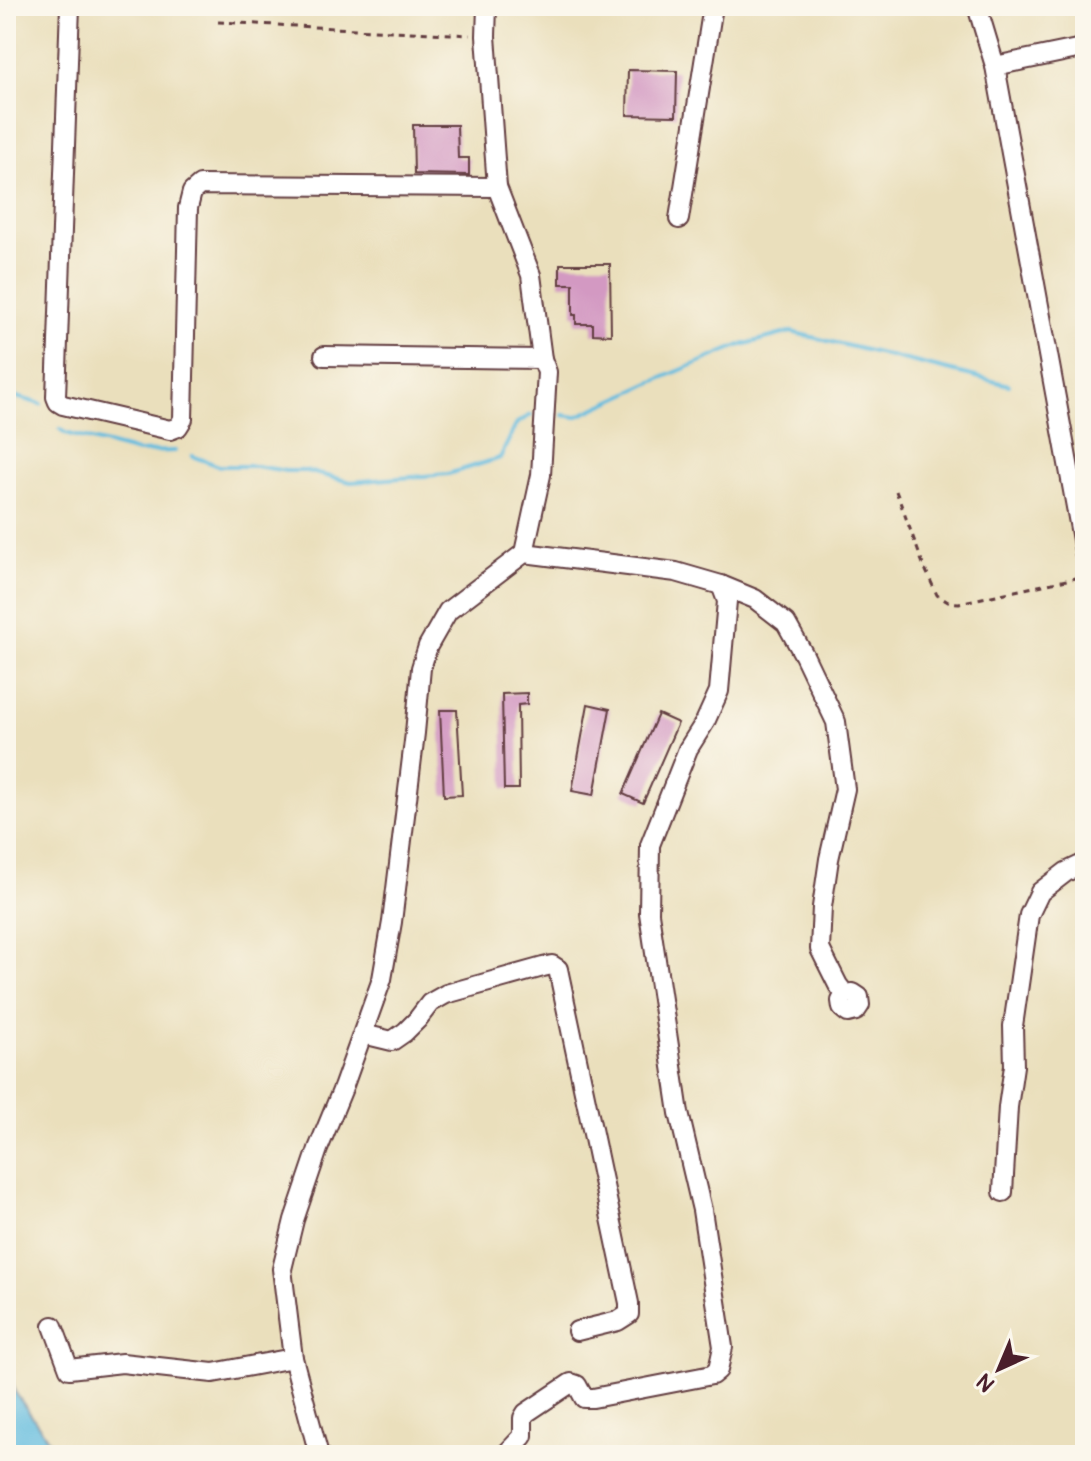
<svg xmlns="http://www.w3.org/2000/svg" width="1091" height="1461" viewBox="0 0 1091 1461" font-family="Pangolin,sans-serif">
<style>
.water{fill:#62bcdf;stroke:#566e85;stroke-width:2}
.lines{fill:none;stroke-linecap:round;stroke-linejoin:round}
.stream{stroke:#62bcdf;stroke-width:4}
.building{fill:#d399c2}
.minor-casing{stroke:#623c41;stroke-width:22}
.path{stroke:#623c41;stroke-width:3;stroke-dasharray:6 6;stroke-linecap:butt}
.minor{stroke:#fff;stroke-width:18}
</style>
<rect width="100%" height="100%" fill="#fbf7ec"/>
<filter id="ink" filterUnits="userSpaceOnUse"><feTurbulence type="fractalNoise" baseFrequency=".0125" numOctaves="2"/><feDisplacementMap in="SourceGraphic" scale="16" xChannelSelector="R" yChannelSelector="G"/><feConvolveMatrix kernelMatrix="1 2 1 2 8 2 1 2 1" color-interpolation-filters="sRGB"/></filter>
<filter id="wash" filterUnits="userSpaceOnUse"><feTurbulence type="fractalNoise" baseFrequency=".006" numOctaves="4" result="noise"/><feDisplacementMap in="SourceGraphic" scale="32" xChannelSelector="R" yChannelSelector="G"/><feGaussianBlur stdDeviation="1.8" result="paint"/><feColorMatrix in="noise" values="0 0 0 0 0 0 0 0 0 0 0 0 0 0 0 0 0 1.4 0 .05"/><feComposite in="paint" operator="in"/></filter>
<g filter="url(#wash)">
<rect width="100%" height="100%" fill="#eadfbc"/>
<polygon class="water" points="6,1357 15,1392 59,1455 6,1455"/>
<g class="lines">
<g class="stream">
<polyline points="6,394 41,404"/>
<polyline points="563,415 576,417 648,384 738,346 791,332 1009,385"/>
<polyline points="60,429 65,433 138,452 175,451"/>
<polyline points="192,456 219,466 256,466 286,471 306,471 351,482 448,474 500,458 517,423 531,415"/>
</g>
</g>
<g id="blocks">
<g class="building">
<polygon points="628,70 677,71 676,116 627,115"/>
<polygon points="413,125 457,125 458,158 469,158 469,175 414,174"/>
<polygon points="560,264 610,264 611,335 593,334 593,324 576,324 576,315 573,315 573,284 560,284"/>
<polygon points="527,693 527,704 518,705 519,789 504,789 502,694"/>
<polygon points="588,704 610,709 594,795 572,791"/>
<polygon points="440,710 457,710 462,795 444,796"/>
<polygon points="658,714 678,723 643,803 623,794"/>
</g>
</g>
</g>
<g filter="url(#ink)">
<use href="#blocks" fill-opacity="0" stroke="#623c41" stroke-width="2"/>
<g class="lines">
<g class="minor-casing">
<g id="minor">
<polyline points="70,6 56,397 58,402 63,405 170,430 178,427 183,419 188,208 192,192 200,185 497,187"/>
<polyline points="487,6 486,36 497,187 531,275 542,359 547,372 541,475 524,553"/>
<polyline points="977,6 995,66 1085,556"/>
<polyline points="995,66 1082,48 1085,49"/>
<polyline points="679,219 713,6"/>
<polyline points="324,356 542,359"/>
<polyline points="363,1034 392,1041 405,1032 417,1020 430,1003 446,994 543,967 552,965 558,969 629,1303 629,1314 618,1321 577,1331"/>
<polyline points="1003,1192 1008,1107 1014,1066 1013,1026 1029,915 1040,892 1066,872 1085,863"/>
<polyline points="53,1326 69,1369 122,1363 213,1373 293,1358"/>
<polyline points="319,1455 293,1358 282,1269 294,1220 318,1149 343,1088 382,979 392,922 415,733 421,668 428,646 448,611 524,553 676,572 721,585"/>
<polyline points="505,1455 523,1436 523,1418 526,1413 571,1383 577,1385 584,1398 593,1398 712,1375 718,1370 723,1347 702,1210 679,1113 649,913 650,845 688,749 705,722 719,691 727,601 721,585 755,599 786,623 804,655 836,722 845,789 829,859 822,907 820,949 838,985 845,994 853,993 859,997 860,1005 856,1011 848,1013 842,1008 841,1001 845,994"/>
</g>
</g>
<g class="path">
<polyline points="218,22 470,35"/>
<polyline points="896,491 923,564 937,595 948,602 959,603 1085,576"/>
</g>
<use href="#minor" class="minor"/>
</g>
</g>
<rect width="1091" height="1461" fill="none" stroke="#fbf7ec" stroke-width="32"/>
<g transform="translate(999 1369) rotate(224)" stroke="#fbf7ec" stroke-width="6" paint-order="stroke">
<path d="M0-6L14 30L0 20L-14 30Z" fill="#4a1f2b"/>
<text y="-12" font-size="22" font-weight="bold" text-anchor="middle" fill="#4a1f2b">N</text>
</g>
</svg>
